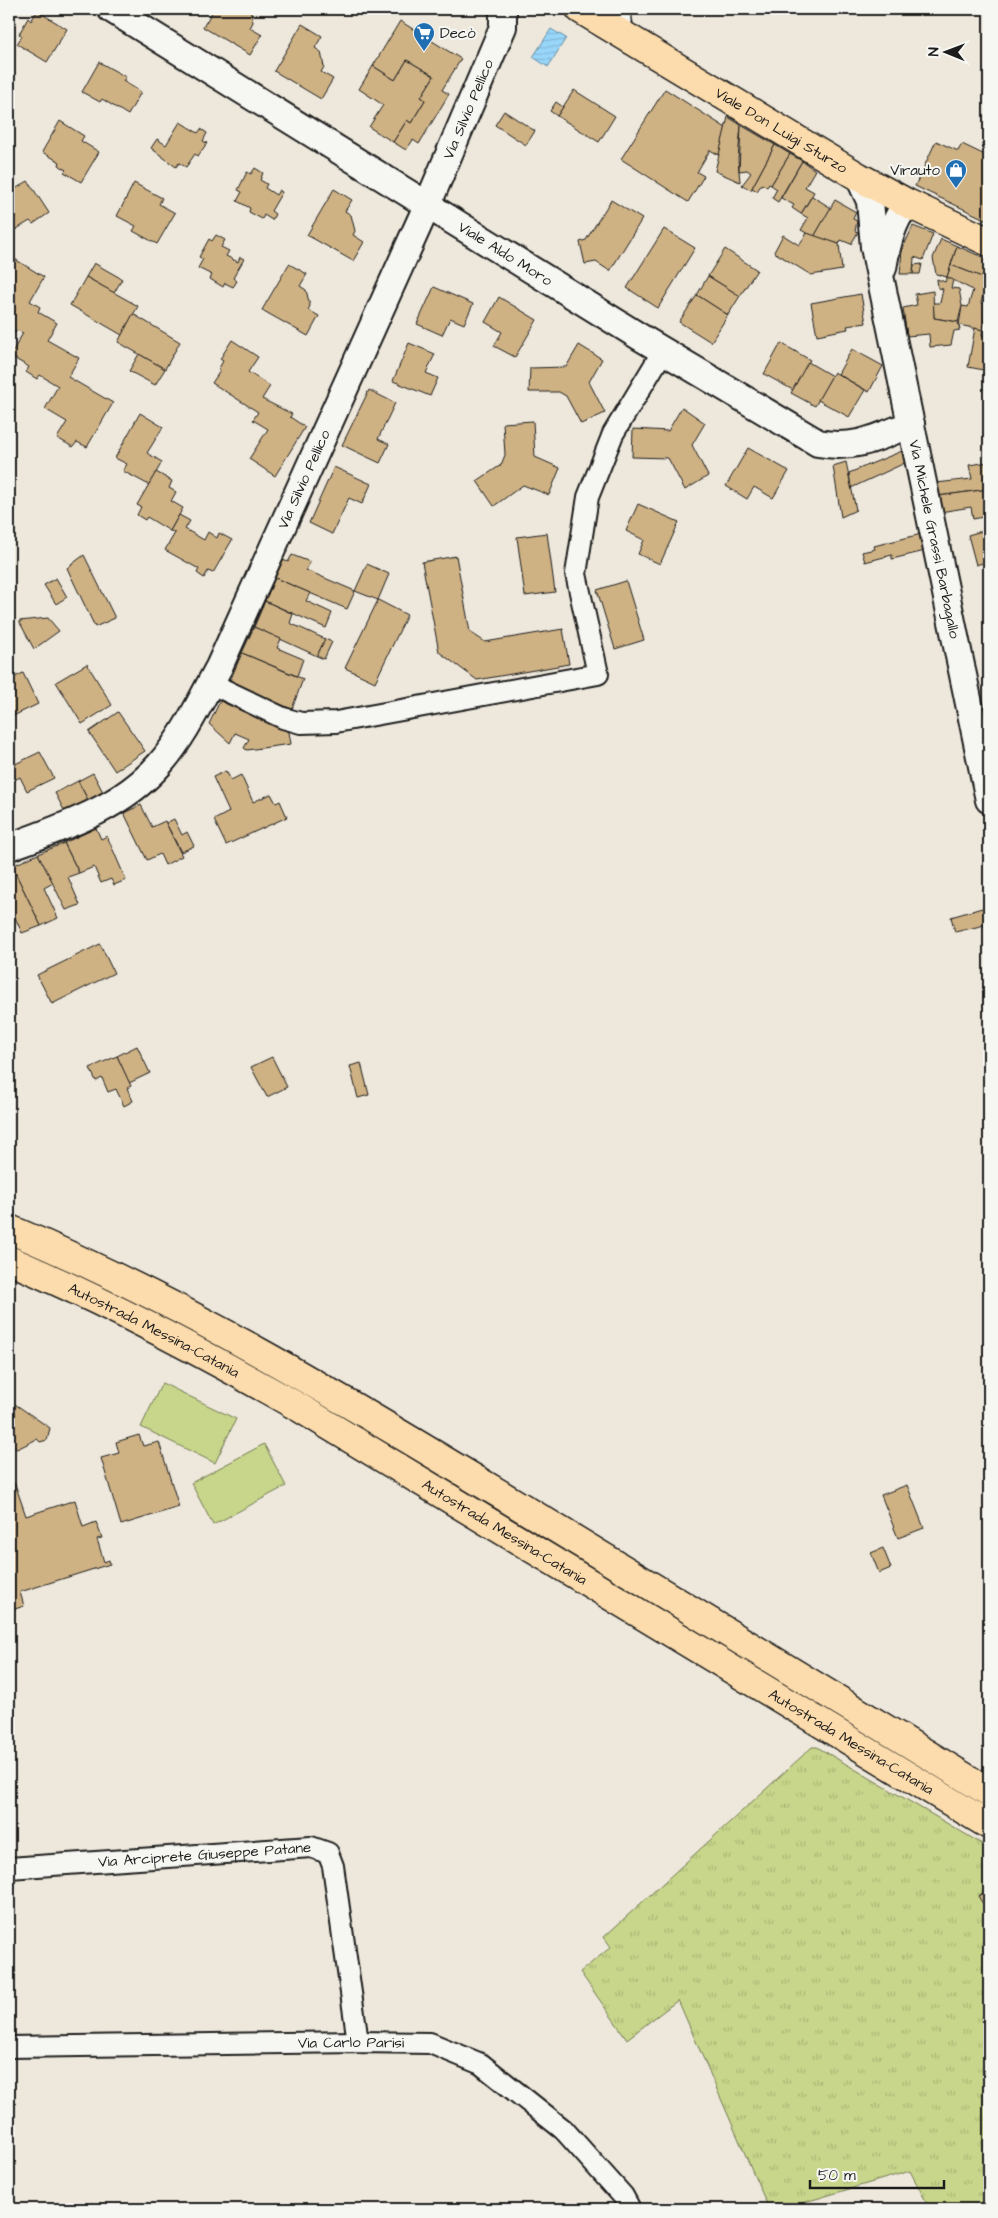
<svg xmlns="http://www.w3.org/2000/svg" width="998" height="2218" viewBox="0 0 998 2218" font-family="'Architects Daughter',sans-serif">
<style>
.grass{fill:url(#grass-tufts);stroke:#727953}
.garden{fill:#c7d68a;stroke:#727953}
.water{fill:url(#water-rules);stroke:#668ca1}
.building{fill:#cfb284;stroke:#1c1c1c}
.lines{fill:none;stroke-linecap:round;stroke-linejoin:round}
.minor-casing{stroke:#1c1c1c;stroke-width:24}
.tertiary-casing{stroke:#1c1c1c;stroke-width:30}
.primary-casing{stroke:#1c1c1c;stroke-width:31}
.motorway-casing{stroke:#1c1c1c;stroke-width:31}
.minor{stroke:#f6f6f2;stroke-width:20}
.tertiary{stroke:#f6f6f2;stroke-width:26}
.primary{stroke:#fcdcac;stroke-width:28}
.motorway{stroke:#fcdcac;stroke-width:28}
.labels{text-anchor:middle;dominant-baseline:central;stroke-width:4;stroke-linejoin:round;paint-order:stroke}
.poi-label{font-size:15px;fill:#1c1c1c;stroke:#f6f6f2;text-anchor:start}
.street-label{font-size:15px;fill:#1c1c1c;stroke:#f6f6f2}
</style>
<defs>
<pattern id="grass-tufts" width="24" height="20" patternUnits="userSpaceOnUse" patternTransform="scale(1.25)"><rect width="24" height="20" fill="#c7d68a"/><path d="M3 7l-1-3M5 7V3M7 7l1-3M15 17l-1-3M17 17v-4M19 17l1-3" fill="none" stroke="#aab776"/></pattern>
<pattern id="water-rules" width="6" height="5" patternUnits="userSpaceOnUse" patternTransform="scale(1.25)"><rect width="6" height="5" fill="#98d6fa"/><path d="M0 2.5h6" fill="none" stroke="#82b7d6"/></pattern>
</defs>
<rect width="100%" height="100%" fill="#eee8dc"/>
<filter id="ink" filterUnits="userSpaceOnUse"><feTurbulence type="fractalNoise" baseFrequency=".02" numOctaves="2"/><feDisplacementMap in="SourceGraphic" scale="10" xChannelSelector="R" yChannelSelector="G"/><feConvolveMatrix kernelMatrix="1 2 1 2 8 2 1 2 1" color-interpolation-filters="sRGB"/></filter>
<g filter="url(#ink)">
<polygon class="grass" points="812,1747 817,1747 989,1848 989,2209 930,2209 910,2171 782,2209 769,2209 678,2000 627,2039 580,1972 611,1947 604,1937"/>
<g class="garden">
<polygon points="162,1383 236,1419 215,1463 141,1427"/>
<polygon points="264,1444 286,1486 213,1525 191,1483"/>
</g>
<polygon class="water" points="551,29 566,38 548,67 533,57"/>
<g class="building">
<polygon points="214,9 250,9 253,22 250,28 262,35 250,55 203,27"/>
<polygon points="37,11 67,29 47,62 17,44 22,36 19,34 28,18 31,21"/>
<polygon points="400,21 461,59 442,90 449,94 419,144 413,140 406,150 393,142 407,120 411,123 425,100 421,97 434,76 407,60 395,80 373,66"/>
<polygon points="302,24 322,36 315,48 321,52 324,67 321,72 333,79 321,99 274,71"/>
<polygon points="407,60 434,76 421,97 425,100 411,123 407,120 393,142 369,127 383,105 359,89 373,66 395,80"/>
<polygon points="99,62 126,77 123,81 141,92 128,115 102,99 100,102 82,92"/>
<polygon points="665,89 726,128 719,155 710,150 697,172 704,176 688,202 621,159"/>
<polygon points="574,90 615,116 599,142 557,116"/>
<polygon points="556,102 563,107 557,116 550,111"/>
<polygon points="504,111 535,131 526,145 495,125"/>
<polygon points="728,117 741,125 738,159 740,182 715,171"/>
<polygon points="60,121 84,136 81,141 99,152 81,182 64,172 66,170 59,165 60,162 42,152"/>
<polygon points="180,122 198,133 201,129 207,133 203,141 207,143 198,156 195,154 186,167 179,163 176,167 151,148 157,139 166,145"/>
<polygon points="741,125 775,145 751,190 742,185 751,173 747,170 739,171"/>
<polygon points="936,141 958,151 962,144 989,157 989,221 915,186"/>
<polygon points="775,145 790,154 771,185 769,184 767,187 762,184 757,191 752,188"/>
<polygon points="790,154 802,161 778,202 772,198 777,189 771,185"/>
<polygon points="802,161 815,170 805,187 814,192 801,214 792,208 794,205 781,198"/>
<polygon points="255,168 263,173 260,180 267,184 265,188 276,195 279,190 282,192 271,211 275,214 272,220 264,215 262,219 249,212 250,208 237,201 242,192 238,190 247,172 251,174"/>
<polygon points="28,181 49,213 33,224 30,221 15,230 13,227 9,230 9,189 12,191"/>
<polygon points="134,183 162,198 159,204 175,213 157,244 133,231 136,226 117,216"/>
<polygon points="334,189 352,200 345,211 351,215 355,231 353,235 364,242 353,261 307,235"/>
<polygon points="812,196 831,208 814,237 801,230 808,218 801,214"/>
<polygon points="611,200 642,219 610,271 596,262 585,264 580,242 586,240"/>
<polygon points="835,200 856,212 853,219 857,221 855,231 858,232 851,244 841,240 839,244 814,237"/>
<polygon points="913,226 933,234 923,260 914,257 913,274 900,274 902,250"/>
<polygon points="664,229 695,248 658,308 627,288"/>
<polygon points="807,233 839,244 842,270 811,275 774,252 783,235 799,245"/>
<polygon points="216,235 225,240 221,247 229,251 226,256 238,262 240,257 244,259 233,278 237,281 233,287 225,283 223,287 210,279 212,275 198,268 203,259 199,257 209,239 212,241"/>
<polygon points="941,239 957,246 947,277 936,274 933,258"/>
<polygon points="957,246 989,260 989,280 951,265"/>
<polygon points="725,249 757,270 740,296 708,276"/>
<polygon points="13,258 44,277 30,301 40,307 38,312 57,323 47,340 79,358 68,377 113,403 87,447 77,442 73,447 57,438 67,422 45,409 58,386 40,375 37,379 26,372 29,367 10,356 23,333 17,330 15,333 9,329 9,266"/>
<polygon points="94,263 122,279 114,293 86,277"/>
<polygon points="289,264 307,274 300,286 306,290 310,306 308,310 319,316 308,336 262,310"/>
<polygon points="922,264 920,274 913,274 914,265"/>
<polygon points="951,265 987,279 981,303 987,304 983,330 959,325 962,306 968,307 973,290 947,277"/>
<polygon points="708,276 740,296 728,315 697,295"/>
<polygon points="86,277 138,306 122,335 70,305"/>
<polygon points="947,277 953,280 951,288 959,289 962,306 958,322 934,318 933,303 940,303 943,289 938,288 937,279 945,282"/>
<polygon points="434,287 473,304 464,324 450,318 442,335 417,324"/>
<polygon points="933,291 934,318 958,322 960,330 954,331 951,345 930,347 929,334 907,336 903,308 917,305 915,294"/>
<polygon points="861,294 866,323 847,326 848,329 817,335 811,303"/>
<polygon points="697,295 728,315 711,342 679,322"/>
<polygon points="499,297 537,320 515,357 494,346 502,332 485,322"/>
<polygon points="133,314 180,342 165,369 118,342"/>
<polygon points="975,328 983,330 982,335 989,337 987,350 989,350 989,371 968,367"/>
<polygon points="232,340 258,357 248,372 270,386 262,399 292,414 290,417 305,427 275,476 249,459 268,429 253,420 258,412 212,383 220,371 218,370 223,361 220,359"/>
<polygon points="409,343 435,354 426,373 438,378 430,396 393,381"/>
<polygon points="781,343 810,360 793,390 764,374"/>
<polygon points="579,345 602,359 589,382 605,413 581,424 566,396 559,392 529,392 530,368 566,367"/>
<polygon points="852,349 883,366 869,392 838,374"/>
<polygon points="139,354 165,369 155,385 129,371"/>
<polygon points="808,362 832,376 815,406 791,393"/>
<polygon points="834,372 865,390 849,417 818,400"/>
<polygon points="369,390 395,403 378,439 389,444 380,463 342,445"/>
<polygon points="682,407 705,423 692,445 708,476 685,490 668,458 632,457 633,429 668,431"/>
<polygon points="140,413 163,427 147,453 162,462 149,485 123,471 127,464 115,458"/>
<polygon points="533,421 535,457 560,468 549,495 523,485 494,506 477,481 501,465 505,455 503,423"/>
<polygon points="748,448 789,471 773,498 754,487 747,499 726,486"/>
<polygon points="902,451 907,462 851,488 849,473"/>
<polygon points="846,462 856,510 841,517 833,466"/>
<polygon points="989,462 989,489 938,496 936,483 972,479 969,465"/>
<polygon points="334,467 371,484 362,504 349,498 332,534 309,523"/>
<polygon points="156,472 172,481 169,488 176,492 171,501 183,508 170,531 147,517 145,520 137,515 141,507 137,505"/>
<polygon points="989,489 989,516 973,519 971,507 940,512 938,496"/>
<polygon points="638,504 679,522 660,564 638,554 644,540 626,531"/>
<polygon points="179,515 190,521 185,529 204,540 208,532 217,538 219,533 232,540 213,573 208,571 204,578 197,573 199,569 165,550 175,533 170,531"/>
<polygon points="989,529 989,561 976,565 968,535"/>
<polygon points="547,533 555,592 525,596 517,537"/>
<polygon points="921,534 925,551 892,559 892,555 865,562 862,552 875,549 874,546"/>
<polygon points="84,555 115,618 95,627 67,568"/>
<polygon points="292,555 310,562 306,570 355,591 347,609 275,578 283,560 288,562"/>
<polygon points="456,556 470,632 485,642 563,629 569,664 477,680 439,652 422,562"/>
<polygon points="367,564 389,574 378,600 355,591"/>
<polygon points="56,578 67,597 56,604 44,585"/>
<polygon points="275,578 310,593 306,601 332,613 326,628 265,601"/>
<polygon points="626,581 644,640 615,649 597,590"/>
<polygon points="378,600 407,615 375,682 345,668"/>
<polygon points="265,601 293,614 290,623 325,639 317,656 254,627"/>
<polygon points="48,618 59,631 34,649 19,621"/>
<polygon points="254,627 281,639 277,648 303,659 297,676 242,653"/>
<polygon points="325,639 332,642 324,659 317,656"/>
<polygon points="242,653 303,679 292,709 229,683"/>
<polygon points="87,664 112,705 82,724 56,682"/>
<polygon points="23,673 38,704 9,718 9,680"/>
<polygon points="220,701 289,732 291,744 247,750 244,748 249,739 235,733 230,743 209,724"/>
<polygon points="118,712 145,751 115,771 89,732"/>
<polygon points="40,752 54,778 27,791 20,777 9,783 9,767"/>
<polygon points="226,771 231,780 241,775 253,802 271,794 276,803 280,801 287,817 226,845 214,820 229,812 213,777"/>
<polygon points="93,773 103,792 88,800 78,781"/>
<polygon points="78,781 88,800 65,812 55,793"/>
<polygon points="141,805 152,827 165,821 182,856 165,865 160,854 147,860 124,813"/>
<polygon points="174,819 182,835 187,832 194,846 181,852 166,823"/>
<polygon points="96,828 101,839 107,836 126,880 114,885 111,879 101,883 94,867 79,873 64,843"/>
<polygon points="64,843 79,873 68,877 80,905 66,910 38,854"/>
<polygon points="38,854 53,883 44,888 58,918 41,926 12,866"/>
<polygon points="12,866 41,926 22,933 9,904 9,868"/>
<polygon points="989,906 989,924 955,932 951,917"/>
<polygon points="100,944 114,973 52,1004 37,975"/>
<polygon points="137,1046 150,1073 129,1083 117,1056"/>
<polygon points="117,1056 131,1086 127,1088 133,1101 124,1106 116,1089 108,1092 102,1078 96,1081 90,1068"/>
<polygon points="272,1057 287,1087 267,1097 251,1067"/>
<polygon points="361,1063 369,1095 358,1098 350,1066"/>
<polygon points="9,1400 50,1428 47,1440 40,1442 37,1439 17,1449 9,1444"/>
<polygon points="139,1435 143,1446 159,1442 179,1507 121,1525 101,1458 119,1453 116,1442"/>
<polygon points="15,1484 26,1516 75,1500 83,1527 96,1522 102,1538 97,1539 104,1562 109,1560 110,1564 20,1592 24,1606 9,1611 9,1486"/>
<polygon points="907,1485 924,1528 898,1538 881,1495"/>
<polygon points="883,1548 891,1568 879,1573 871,1553"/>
<polygon points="989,1890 989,1909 987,1910 978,1896"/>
</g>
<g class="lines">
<g class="minor-casing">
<g id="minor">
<polyline points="210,683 283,718 301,723 336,722 598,674 576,574 588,497 613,434 663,351"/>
<path id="s1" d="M9,1868L311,1847L328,1853L333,1866L358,2042"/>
<path id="s2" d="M9,2047L358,2042L430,2043L481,2064L564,2130L623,2196L630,2209"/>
</g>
</g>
<g class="tertiary-casing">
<g id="tertiary">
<path id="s3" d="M111,9L640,337L818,443C856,450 878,437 911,424"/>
<polyline points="616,9 620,33"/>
<path id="s4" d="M859,177L870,201L874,247L989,800"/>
<path d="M883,268C887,244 892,223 907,203"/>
<path id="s5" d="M9,847C63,827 120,809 159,765C184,737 201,700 219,667L427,206L503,27V9"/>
</g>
</g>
<g class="primary-casing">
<g id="primary">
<path id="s6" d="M580,9L859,177L907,203L989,242"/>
</g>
</g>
<g class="motorway-casing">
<g id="motorway">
<path d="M9,1229C184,1302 346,1401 508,1499C669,1597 829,1694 989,1792"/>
<path id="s7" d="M9,1260C109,1303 205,1354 300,1408L989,1825"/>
</g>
</g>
<use href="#minor" class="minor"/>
<use href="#tertiary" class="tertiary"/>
<use href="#primary" class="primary"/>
<use href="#motorway" class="motorway"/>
</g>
</g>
<defs>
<g id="supermarket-pin" transform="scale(1.125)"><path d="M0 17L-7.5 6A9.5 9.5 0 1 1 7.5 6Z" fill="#1f6fb2" stroke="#f6f6f2"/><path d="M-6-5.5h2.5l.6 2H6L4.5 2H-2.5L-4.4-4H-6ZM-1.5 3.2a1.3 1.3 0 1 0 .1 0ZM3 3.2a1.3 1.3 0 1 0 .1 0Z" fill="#fff"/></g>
<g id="shop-pin" transform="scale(1.125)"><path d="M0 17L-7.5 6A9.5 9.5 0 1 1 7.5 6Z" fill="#1f6fb2" stroke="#f6f6f2"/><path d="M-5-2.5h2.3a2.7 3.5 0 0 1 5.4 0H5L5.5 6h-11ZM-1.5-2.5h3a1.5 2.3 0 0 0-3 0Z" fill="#fff"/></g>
</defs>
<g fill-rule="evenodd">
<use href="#supermarket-pin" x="424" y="33"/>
<use href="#shop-pin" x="956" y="170"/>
</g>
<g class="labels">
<g class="poi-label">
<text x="440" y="33">Decò</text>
<text x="940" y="170" text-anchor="end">Virauto</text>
</g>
<g class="street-label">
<text stroke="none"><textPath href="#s5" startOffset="899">Via Silvio Pellico</textPath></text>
<text stroke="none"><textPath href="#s6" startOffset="235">Viale Don Luigi Sturzo</textPath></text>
<text stroke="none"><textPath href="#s3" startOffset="464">Viale Aldo Moro</textPath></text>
<text stroke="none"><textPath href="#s5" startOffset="494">Via Silvio Pellico</textPath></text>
<text stroke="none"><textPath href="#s4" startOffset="371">Via Michele Grassi Barbagallo</textPath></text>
<text stroke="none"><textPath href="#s7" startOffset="161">Autostrada Messina-Catania</textPath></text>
<text stroke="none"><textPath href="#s7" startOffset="566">Autostrada Messina-Catania</textPath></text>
<text stroke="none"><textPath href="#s7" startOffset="971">Autostrada Messina-Catania</textPath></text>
<text stroke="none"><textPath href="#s1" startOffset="196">Via Arciprete Giuseppe Patane</textPath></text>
<text stroke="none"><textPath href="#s2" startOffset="342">Via Carlo Parisi</textPath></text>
</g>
</g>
<rect width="998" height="2218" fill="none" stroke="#f6f6f2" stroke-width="30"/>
<rect x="15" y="15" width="968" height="2188" fill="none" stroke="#1c1c1c" stroke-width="2" filter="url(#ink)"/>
<g transform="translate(946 52) rotate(271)" stroke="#f6f6f2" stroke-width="4" paint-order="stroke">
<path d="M0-4L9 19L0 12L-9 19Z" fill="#1c1c1c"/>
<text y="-8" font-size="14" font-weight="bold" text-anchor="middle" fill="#1c1c1c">N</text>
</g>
<path d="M810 2180v8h134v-8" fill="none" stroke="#1c1c1c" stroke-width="2.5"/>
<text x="818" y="2180" font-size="15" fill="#1c1c1c" stroke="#f6f6f2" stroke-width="4" paint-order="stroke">50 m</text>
</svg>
